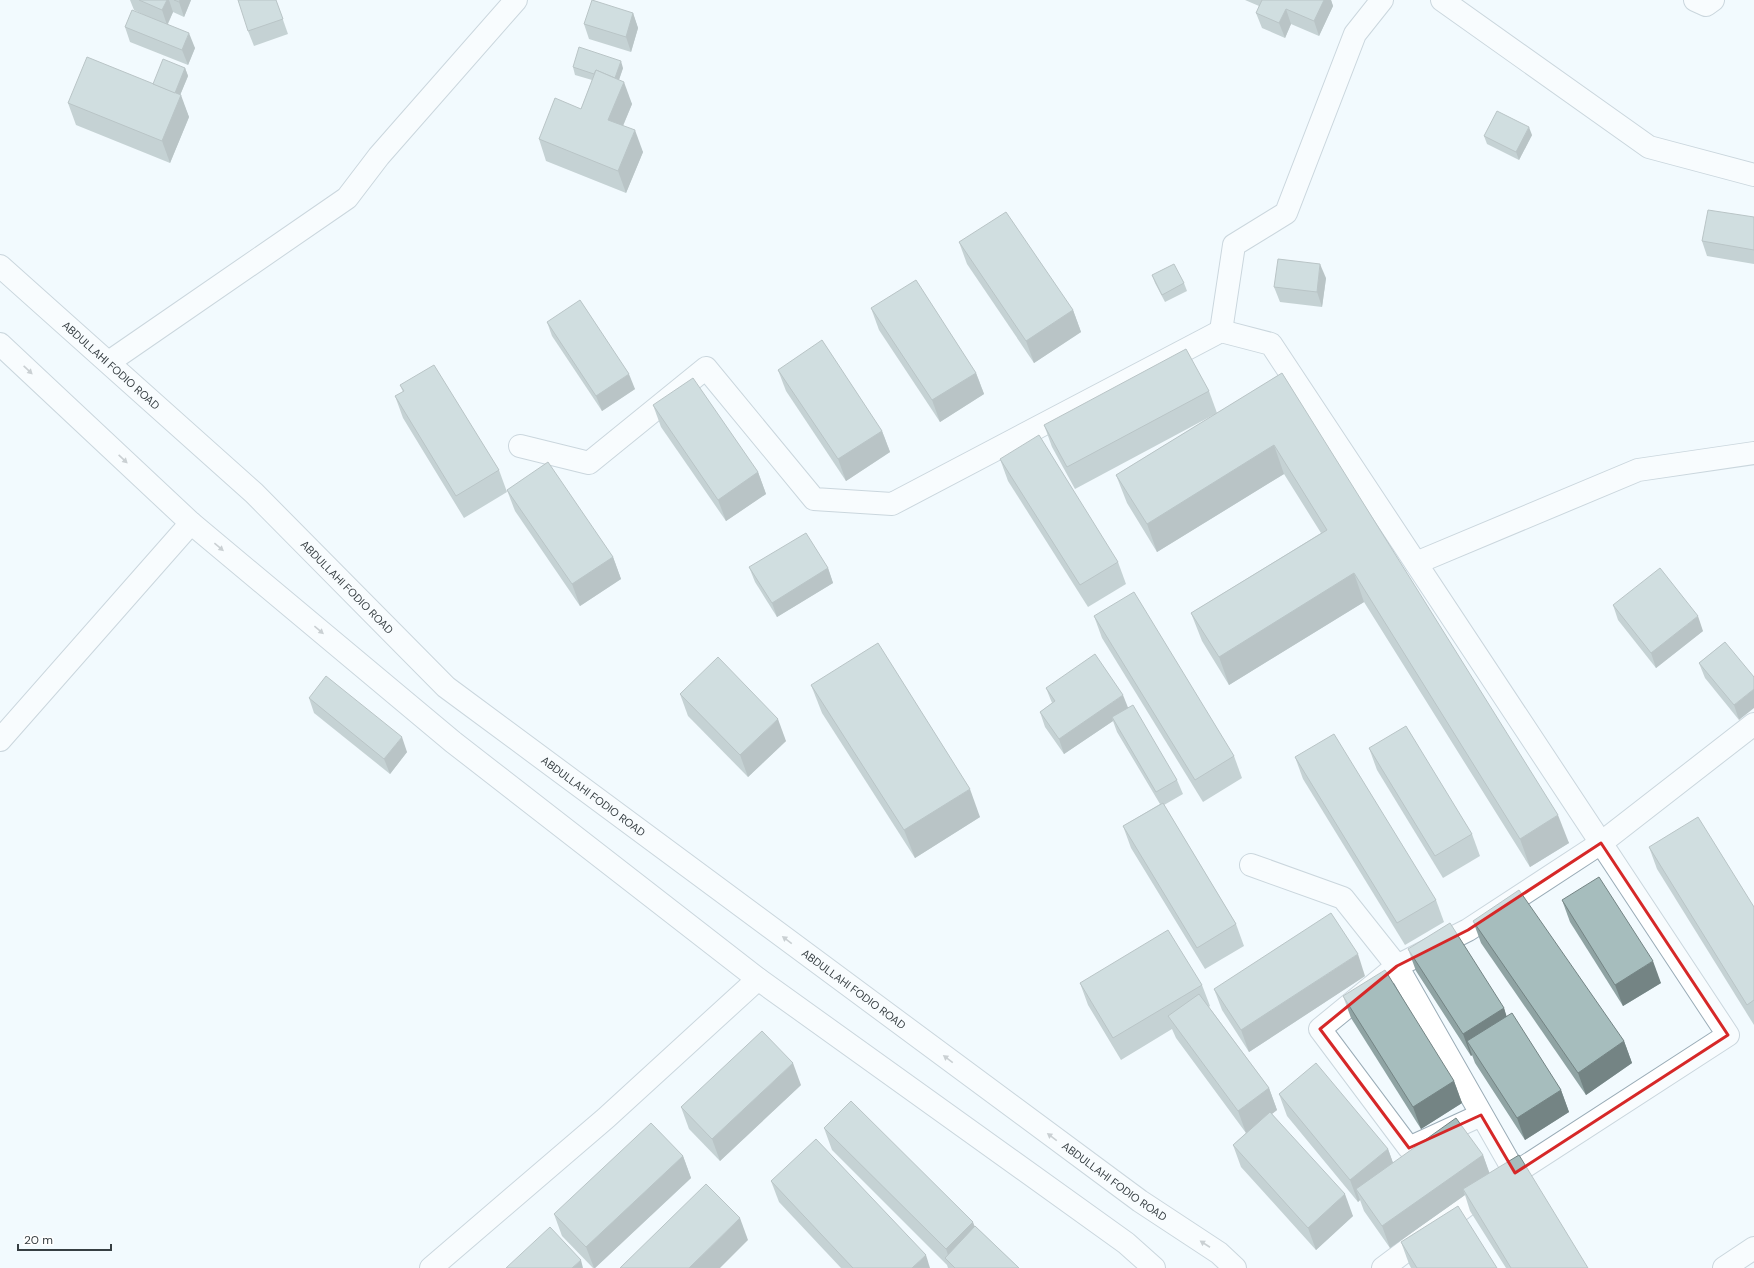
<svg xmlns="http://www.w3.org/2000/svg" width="1754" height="1268" viewBox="0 0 1754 1268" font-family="'DM Sans',sans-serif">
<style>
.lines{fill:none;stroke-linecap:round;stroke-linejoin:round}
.minor-casing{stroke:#9aacb7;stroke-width:24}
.secondary-casing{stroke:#9aacb7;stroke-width:24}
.minor{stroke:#fff;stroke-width:22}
.secondary{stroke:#fff;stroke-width:22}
.wall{fill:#8fa3a3}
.shaded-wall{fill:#748484}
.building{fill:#a6bdbd;stroke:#748484}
.oneway{fill:#9a9ea0}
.marked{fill:none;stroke:#d62828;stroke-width:3;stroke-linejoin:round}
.labels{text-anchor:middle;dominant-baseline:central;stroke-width:3;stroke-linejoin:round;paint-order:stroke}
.street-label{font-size:11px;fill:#363e42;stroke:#fff}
</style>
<rect width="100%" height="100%" fill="#f2fafe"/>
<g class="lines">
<g class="minor-casing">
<g id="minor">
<polyline points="1442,0 1649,147 1754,175"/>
<polyline points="1695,0 1706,5 1713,0"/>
<polyline points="1221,331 1234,245 1286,213 1355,34 1382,0"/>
<polyline points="109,362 347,198 379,156 516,0"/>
<polyline points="520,446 589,463 706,368 814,499 892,504 1221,331 1271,344 1728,1035 1475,1199 1383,1268"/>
<polyline points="1416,563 1638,470 1754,453"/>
<polyline points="0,740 191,523"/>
<polyline points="1251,865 1343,898 1397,966 1320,1029 1409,1148 1481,1115"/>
<polyline points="1515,1173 1397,966 1468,930 1601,843 1754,724"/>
<polyline points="431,1268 606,1118 758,979"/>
<polyline points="1724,1268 1754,1248"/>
</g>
</g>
<g class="secondary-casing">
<g id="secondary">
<path id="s1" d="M0,266L254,493L446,687L1140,1201L1219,1253L1235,1268"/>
<polyline points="0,344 191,523 453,742 758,979 1126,1243 1154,1268"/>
</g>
</g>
<use href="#minor" class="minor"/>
<use href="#secondary" class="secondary"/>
</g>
<g class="wall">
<polygon points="130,0 191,0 184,17 173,12 168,24 195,48 188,65 130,42 125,27 148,17 134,10"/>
<polygon points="276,0 288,34 254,46 248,31"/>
<polygon points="1245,0 1331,0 1333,6 1319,36 1291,24 1285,38 1262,28 1256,13 1259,6"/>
<polygon points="633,13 638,28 631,52 589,39 584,24"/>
<polygon points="573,67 623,68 619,80 632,104 623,126 643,152 626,193 546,161 539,139 581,109 592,80 575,75"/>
<polygon points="185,68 188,76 180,95 189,117 170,163 76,125 68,103 153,84"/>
<polygon points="1532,135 1519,160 1487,144 1484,136"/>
<polygon points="1754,217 1754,264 1707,256 1702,241"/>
<polygon points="959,242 1073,310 1081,332 1034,363 967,264"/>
<polygon points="1152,275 1184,283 1187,291 1165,302 1155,283"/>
<polygon points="1326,278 1322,307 1280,302 1274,287"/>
<polygon points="871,308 976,373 984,394 940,422 879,330"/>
<polygon points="547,322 635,389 602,411 552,336"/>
<polygon points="778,370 882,431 890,452 846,481 786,391"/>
<polygon points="1282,373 1569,843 1530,867 1364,602 1229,685 1202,641 1191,613 1321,533 1284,474 1157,552 1127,503 1116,475"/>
<polygon points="400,385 499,470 507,492 464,518 403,418 395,396 403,392"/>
<polygon points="1209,391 1217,413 1075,489 1052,447 1044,425"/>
<polygon points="653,405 758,472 766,494 726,521 661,427"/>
<polygon points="1000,459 1118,562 1126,584 1088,607 1008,481"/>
<polygon points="507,490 613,557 621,579 580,606 515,511"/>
<polygon points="749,567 828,568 833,583 777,617 755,582"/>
<polygon points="1613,605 1703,631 1656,668 1618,620"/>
<polygon points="1094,616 1234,756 1242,778 1203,802 1102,638"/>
<polygon points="1725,642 1739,720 1705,678 1699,663"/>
<polygon points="811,685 980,817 915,858 822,713"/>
<polygon points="1046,688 1128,708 1177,780 1183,794 1164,805 1236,924 1244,946 1205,969 1131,848 1123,826 1160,804 1117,732 1113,721 1064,754 1045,727 1040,712 1052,703"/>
<polygon points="680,694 786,741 748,777 688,716"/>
<polygon points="309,698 407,752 390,774 314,713"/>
<polygon points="1369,748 1472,834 1480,856 1443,878 1377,770"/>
<polygon points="1295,757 1436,900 1444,922 1405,945 1303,779"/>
<polygon points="1649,847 1754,907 1754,1025 1657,869"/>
<polygon points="1562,900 1661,983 1623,1006 1570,922"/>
<polygon points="1473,921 1624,1041 1632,1063 1586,1095 1481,943"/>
<polygon points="1408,949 1504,1008 1506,1016 1561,1090 1569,1112 1525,1140 1475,1063 1472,1055 1471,1056 1416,971"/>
<polygon points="1365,976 1249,1052 1222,1010 1214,989"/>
<polygon points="1080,983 1202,985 1210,1006 1209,1007 1269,1088 1277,1110 1272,1114 1353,1216 1316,1250 1241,1167 1233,1145 1246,1133 1176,1038 1172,1029 1121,1060 1088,1005"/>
<polygon points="1343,996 1454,1081 1462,1103 1421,1129 1351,1018"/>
<polygon points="801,1085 720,1161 689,1129 681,1107"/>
<polygon points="1279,1094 1388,1149 1393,1163 1483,1155 1489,1173 1588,1268 1506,1268 1470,1211 1465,1195 1390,1248 1364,1211 1360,1200 1358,1202 1287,1116"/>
<polygon points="824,1128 975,1226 1019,1268 948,1268 947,1265 832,1150"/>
<polygon points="683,1156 691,1178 595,1268 593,1268 562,1236 554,1214"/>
<polygon points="771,1181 930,1268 841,1268 779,1202"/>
<polygon points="1401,1242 1497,1268 1411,1268 1409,1264"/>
</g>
<g class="shaded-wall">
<polygon points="167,0 169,0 173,12 167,25 162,10"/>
<polygon points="180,0 191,0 184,17 179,2"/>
<polygon points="1324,0 1331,0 1333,6 1319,36 1314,21"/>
<polygon points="1286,9 1291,24 1285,38 1279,23"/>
<polygon points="633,13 638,28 631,52 626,37"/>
<polygon points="189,33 195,48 188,65 182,50"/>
<polygon points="621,61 623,68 616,88 614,81"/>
<polygon points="185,68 188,76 176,105 173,97"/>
<polygon points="624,82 632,104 616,142 608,120"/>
<polygon points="181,95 189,117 170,163 162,141"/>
<polygon points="1529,127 1532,135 1519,160 1516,152"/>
<polygon points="635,130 643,152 626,193 618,171"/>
<polygon points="1320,264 1326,278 1322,307 1317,292"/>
<polygon points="1073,310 1081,332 1034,363 1026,341"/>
<polygon points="976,373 984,394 940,422 932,400"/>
<polygon points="629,374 635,389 602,411 596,396"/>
<polygon points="882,431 890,452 846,481 838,459"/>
<polygon points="1274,445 1284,474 1157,552 1147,524"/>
<polygon points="758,472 766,494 726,521 718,500"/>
<polygon points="613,557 621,579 580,606 572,584"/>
<polygon points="828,568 833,583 777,617 772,603"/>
<polygon points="1354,573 1364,602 1229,685 1219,657"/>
<polygon points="1698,616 1703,631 1656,668 1651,653"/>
<polygon points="1754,689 1754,708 1739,720 1734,705"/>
<polygon points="1123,695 1129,710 1112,717 1113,721 1064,754 1059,739"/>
<polygon points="778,719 786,741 748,777 740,755"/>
<polygon points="402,737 407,752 390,774 384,759"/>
<polygon points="970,789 980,817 915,858 904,830"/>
<polygon points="1558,815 1569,843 1530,867 1520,839"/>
<polygon points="1358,954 1365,976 1249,1052 1241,1030"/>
<polygon points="1653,961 1661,983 1623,1006 1615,985"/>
<polygon points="1504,1008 1511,1030 1467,1041 1472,1055 1471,1056 1463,1034"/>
<polygon points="1624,1041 1632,1063 1586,1095 1578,1073"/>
<polygon points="793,1063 801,1085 720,1161 712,1139"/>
<polygon points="1454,1081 1462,1103 1421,1129 1413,1107"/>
<polygon points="1269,1088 1277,1110 1246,1133 1238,1111"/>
<polygon points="1561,1090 1569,1112 1525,1140 1517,1118"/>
<polygon points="1388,1149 1396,1171 1356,1189 1360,1200 1358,1202 1350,1180"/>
<polygon points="1483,1155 1491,1177 1463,1189 1465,1195 1390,1248 1382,1226"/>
<polygon points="683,1156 691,1178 595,1268 594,1268 586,1247"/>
<polygon points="1345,1194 1353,1216 1316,1250 1308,1228"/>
<polygon points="740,1218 748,1240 720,1268 689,1268"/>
<polygon points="973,1222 981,1244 951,1264 946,1249"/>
<polygon points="926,1255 930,1268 912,1268"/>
<polygon points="581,1260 583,1268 572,1268"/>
</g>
<g class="building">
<polygon points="139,0 167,0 162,10"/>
<polygon points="174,0 180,0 179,2"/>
<polygon points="238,0 276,0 283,19 248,31"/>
<polygon points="592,0 633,13 626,37 584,24"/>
<polygon points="1262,0 1324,0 1314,21 1286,9 1279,23 1256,13"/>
<polygon points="132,10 189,33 182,50 125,27"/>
<polygon points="579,47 621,61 615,78 596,70 594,74 573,67"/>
<polygon points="87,57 181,95 162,141 68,103"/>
<polygon points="163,59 185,68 175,93 153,84"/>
<polygon points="596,70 624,82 608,120 635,130 618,171 539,139 555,98 581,109"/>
<polygon points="1497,111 1529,127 1516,152 1484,136"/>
<polygon points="1708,210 1754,217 1754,250 1702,241"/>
<polygon points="1006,212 1073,310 1026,341 959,242"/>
<polygon points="1278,259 1320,264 1317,292 1274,287"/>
<polygon points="1174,264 1184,283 1162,295 1152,275"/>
<polygon points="916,280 976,373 932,400 871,308"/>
<polygon points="580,300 629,374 596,396 547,322"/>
<polygon points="822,340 882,431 838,459 778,370"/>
<polygon points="1186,349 1209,391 1067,467 1044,425"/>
<polygon points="434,365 499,470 456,496 395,396 404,391 400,385"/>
<polygon points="1282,373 1558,815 1520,839 1354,573 1219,657 1191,613 1327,530 1274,445 1147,524 1116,475"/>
<polygon points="693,378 758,472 718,500 653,405"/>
<polygon points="1039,435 1118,562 1080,585 1000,459"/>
<polygon points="548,462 613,557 572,584 507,490"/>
<polygon points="806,533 828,568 772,603 749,567"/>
<polygon points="1660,568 1698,616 1651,653 1613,605"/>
<polygon points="1134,592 1234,756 1195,780 1094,616"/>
<polygon points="1725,642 1754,677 1754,689 1734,705 1699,663"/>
<polygon points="878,643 970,789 904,830 811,685"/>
<polygon points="1095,654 1123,695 1059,739 1040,712 1055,701 1046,688"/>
<polygon points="718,657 778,719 740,755 680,694"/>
<polygon points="326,676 402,737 384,759 309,698"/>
<polygon points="1133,705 1177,780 1156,792 1112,717"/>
<polygon points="1406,726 1472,834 1435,856 1369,748"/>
<polygon points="1334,734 1436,900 1397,923 1295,757"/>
<polygon points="1163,803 1236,924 1197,948 1123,826"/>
<polygon points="1698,817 1754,907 1754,1000 1747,1005 1649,847"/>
<polygon points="1599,877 1653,961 1615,985 1562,900"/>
<polygon points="1519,890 1624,1041 1578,1073 1473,921"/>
<polygon points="1331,913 1358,954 1241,1030 1214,989"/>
<polygon points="1450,923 1504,1008 1463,1034 1408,949"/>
<polygon points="1168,930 1202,985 1113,1038 1080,983"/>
<polygon points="1385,970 1454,1081 1413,1107 1343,996"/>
<polygon points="1199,994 1269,1088 1238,1111 1168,1016"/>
<polygon points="1512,1013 1561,1090 1517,1118 1467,1041"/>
<polygon points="762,1031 793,1063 712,1139 681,1107"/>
<polygon points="1316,1063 1388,1149 1350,1180 1279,1094"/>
<polygon points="851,1101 973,1222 946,1249 824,1128"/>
<polygon points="1270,1112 1345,1194 1308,1228 1233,1145"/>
<polygon points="1456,1118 1483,1155 1382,1226 1356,1189"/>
<polygon points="651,1123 683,1156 586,1247 554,1214"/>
<polygon points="816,1139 926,1255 912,1268 853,1268 771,1181"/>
<polygon points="1519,1155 1588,1268 1511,1268 1463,1189"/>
<polygon points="706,1184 740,1218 689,1268 620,1268"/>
<polygon points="1458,1206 1497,1268 1417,1268 1401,1242"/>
<polygon points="975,1226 1019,1268 955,1268 945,1258"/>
<polygon points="550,1227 581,1260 572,1268 506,1268"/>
</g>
<defs><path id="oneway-solid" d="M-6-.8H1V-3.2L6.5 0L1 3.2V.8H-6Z"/></defs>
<g class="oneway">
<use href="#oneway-solid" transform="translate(28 370) rotate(43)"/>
<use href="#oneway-solid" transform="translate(123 459) rotate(43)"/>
<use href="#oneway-solid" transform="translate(219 547) rotate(40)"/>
<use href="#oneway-solid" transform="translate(319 630) rotate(40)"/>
<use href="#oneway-solid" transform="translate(787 940) rotate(-143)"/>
<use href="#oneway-solid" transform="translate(948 1059) rotate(-143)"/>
<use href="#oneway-solid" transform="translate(1052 1137) rotate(-143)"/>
<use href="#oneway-solid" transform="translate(1205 1244) rotate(-147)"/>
</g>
<path d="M0 0H1754V1268H0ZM1601,843L1728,1035L1515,1173L1481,1115L1409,1148L1320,1029L1397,966L1468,930Z" fill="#f2fafe" fill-opacity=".55" fill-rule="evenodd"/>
<path class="marked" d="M1601,843L1728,1035L1515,1173L1481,1115L1409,1148L1320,1029L1397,966L1468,930Z"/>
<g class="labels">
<g class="street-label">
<text stroke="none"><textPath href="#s1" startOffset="149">ABDULLAHI FODIO ROAD</textPath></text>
<text stroke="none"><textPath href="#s1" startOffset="473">ABDULLAHI FODIO ROAD</textPath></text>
<text stroke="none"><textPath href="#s1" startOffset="797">ABDULLAHI FODIO ROAD</textPath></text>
<text stroke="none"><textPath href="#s1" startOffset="1121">ABDULLAHI FODIO ROAD</textPath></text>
<text stroke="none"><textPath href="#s1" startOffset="1445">ABDULLAHI FODIO ROAD</textPath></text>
</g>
</g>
<path d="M18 1244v6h93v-6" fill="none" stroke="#363e42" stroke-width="2"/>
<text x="24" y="1244" font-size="12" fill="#363e42" stroke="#ffffff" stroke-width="3" paint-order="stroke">20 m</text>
</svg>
